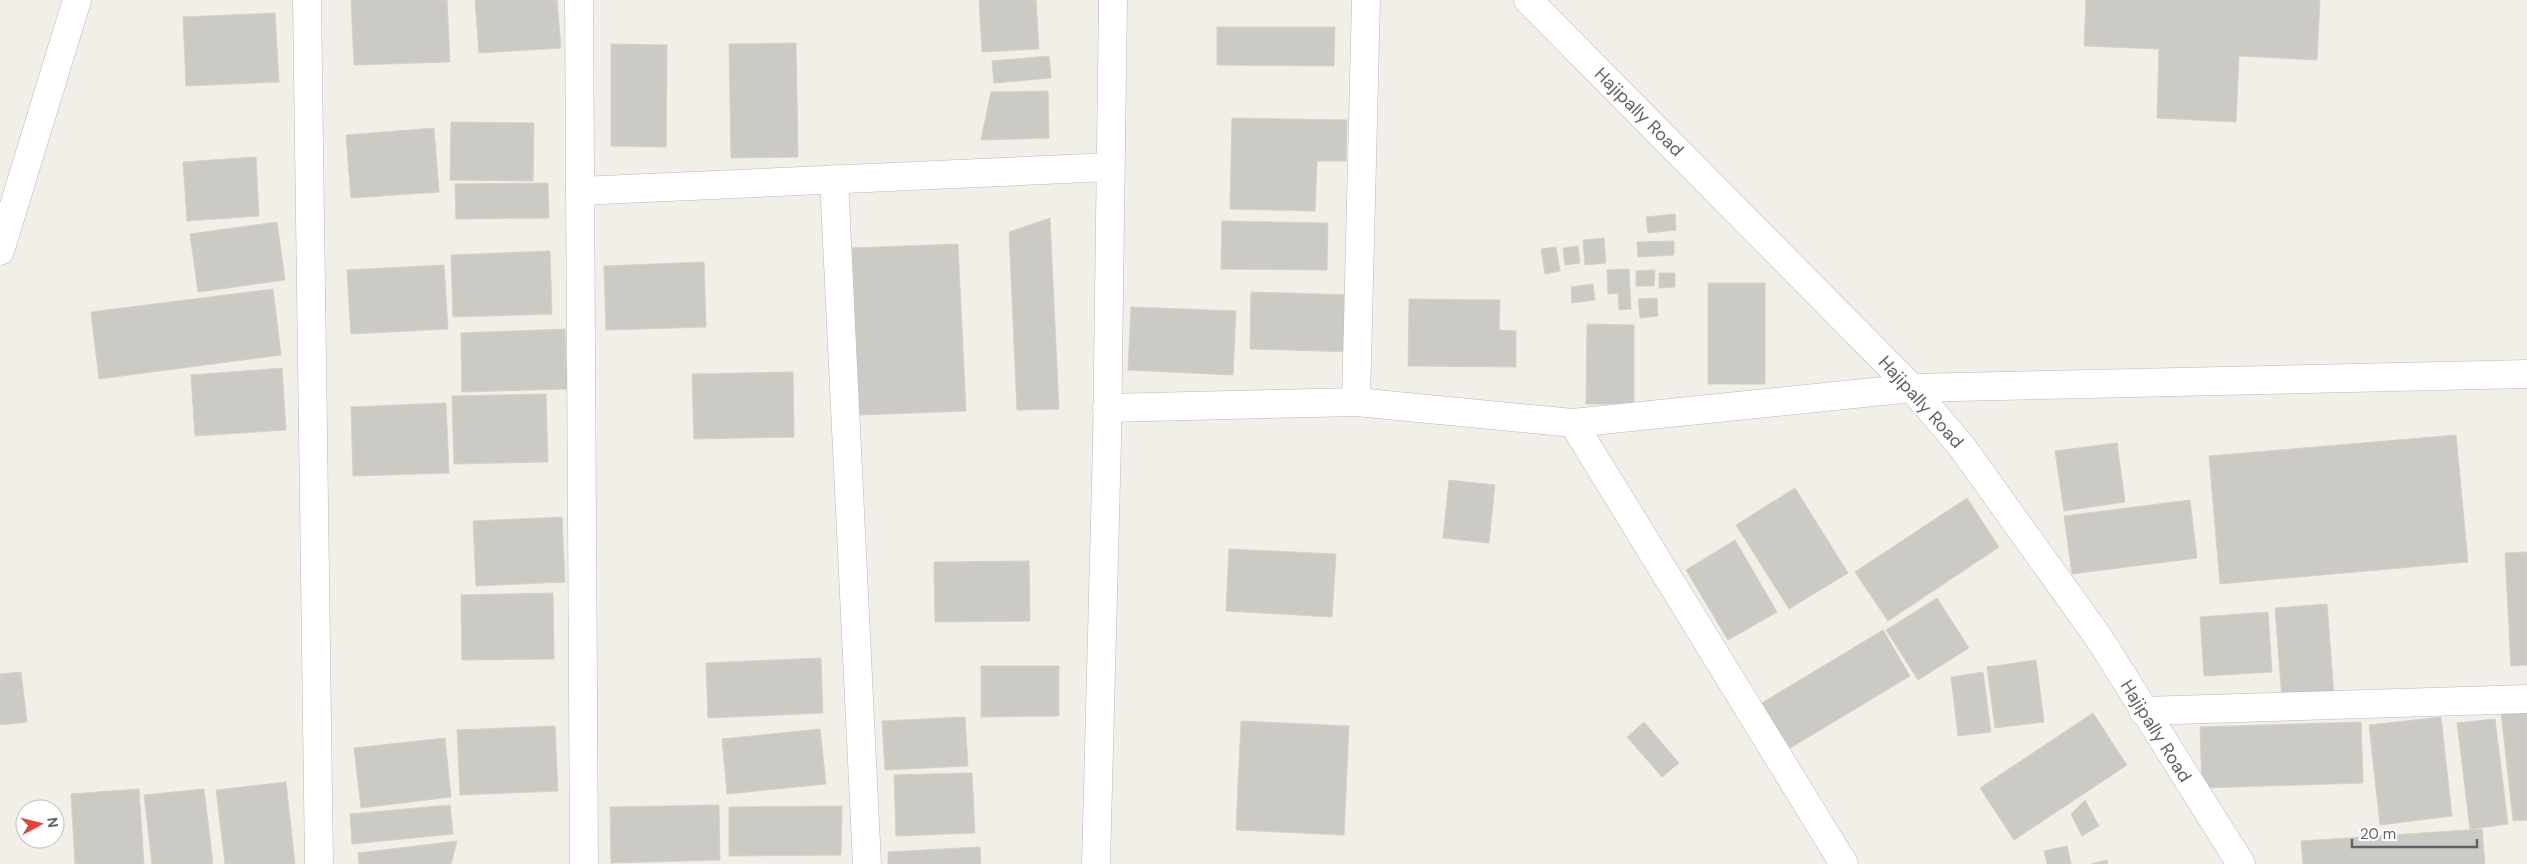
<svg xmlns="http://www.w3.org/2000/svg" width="2527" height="864" viewBox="0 0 2527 864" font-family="'DM Sans',sans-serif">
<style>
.building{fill:#cccac5;stroke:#d6d1c6}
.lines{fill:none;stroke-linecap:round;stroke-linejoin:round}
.street-casing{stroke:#b5b8bc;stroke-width:29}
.secondary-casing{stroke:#b6babf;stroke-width:29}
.street{stroke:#fff;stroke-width:28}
.secondary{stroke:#fff;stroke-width:28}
.labels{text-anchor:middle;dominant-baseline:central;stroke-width:4.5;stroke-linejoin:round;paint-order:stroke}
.street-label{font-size:18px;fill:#5f6368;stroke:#fff}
</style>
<rect width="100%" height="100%" fill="#f1efe8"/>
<g class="building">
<polygon points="351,0 447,0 450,62 354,65"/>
<polygon points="475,0 557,0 561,48 479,53"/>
<polygon points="979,0 1036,0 1039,49 982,52"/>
<polygon points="2086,0 2320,0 2317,60 2239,56 2236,122 2157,118 2159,49 2084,46"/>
<polygon points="275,13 279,82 186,86 183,17"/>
<polygon points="1217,27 1335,27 1334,66 1217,65"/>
<polygon points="796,43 798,157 731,158 729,44"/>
<polygon points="611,44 667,45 666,147 611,146"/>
<polygon points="1049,56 1051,78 994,83 992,61"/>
<polygon points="1048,91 1049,138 981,140 991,92"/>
<polygon points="1232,118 1347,120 1346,161 1317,161 1315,211 1230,209"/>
<polygon points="451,122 534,123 533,181 450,180"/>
<polygon points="434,128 439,192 351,198 346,135"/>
<polygon points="256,157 259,216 187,221 183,162"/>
<polygon points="548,183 549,218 456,219 455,184"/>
<polygon points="1675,214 1676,230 1648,233 1646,217"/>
<polygon points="1050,218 1059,409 1017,410 1009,232"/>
<polygon points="1222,221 1328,223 1327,270 1221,269"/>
<polygon points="277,222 285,280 198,292 190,234"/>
<polygon points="1604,238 1606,263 1585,265 1583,240"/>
<polygon points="1674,241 1674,255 1638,257 1637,242"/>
<polygon points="958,244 966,411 859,415 852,248"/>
<polygon points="1578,246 1580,263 1565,265 1563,248"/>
<polygon points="1556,247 1560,271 1545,274 1541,249"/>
<polygon points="550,251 552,314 453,317 451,255"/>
<polygon points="704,262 706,327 606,330 604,266"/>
<polygon points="444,265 448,329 351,334 347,270"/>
<polygon points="1629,269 1631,309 1619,310 1618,293 1608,294 1607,270"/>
<polygon points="1655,270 1654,286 1636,286 1636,271"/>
<polygon points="1659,273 1675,273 1675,287 1659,288"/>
<rect x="1708" y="283" width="57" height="101"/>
<polygon points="1593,284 1595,300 1572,303 1571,287"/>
<polygon points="273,289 281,355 99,379 91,312"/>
<polygon points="1251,292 1354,295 1353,352 1250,349"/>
<polygon points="1657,298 1658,316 1640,318 1638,299"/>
<polygon points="1409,299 1500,300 1499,330 1516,331 1516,367 1408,366"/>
<polygon points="1131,307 1236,311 1233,375 1128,370"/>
<polygon points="1587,324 1634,325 1634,404 1586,404"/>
<polygon points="565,329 567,389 462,392 461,333"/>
<polygon points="282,368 286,430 195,436 191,375"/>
<polygon points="793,372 794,437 694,439 692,374"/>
<polygon points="546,394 548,462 454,464 452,396"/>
<polygon points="446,403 449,473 353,476 351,407"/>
<polygon points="2456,435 2468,562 2220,584 2209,456"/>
<polygon points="2117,443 2125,502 2064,511 2055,451"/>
<polygon points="1449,480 1495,485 1489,543 1443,538"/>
<polygon points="1795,488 1848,573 1789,609 1736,525"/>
<polygon points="1967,498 1999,547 1888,621 1855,572"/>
<polygon points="2190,500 2197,558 2072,574 2064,516"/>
<polygon points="562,517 565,582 476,586 473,521"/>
<polygon points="1735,540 1777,612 1728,640 1686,570"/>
<polygon points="1229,549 1336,554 1332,617 1226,611"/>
<polygon points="2527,552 2527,665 2511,666 2505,553"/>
<polygon points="1029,561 1030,621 935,622 934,562"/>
<polygon points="553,593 554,659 462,660 461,595"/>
<polygon points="1937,598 1969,648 1918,680 1886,630"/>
<polygon points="2327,604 2334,696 2282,700 2275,608"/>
<polygon points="2268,612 2272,672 2204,676 2200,617"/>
<polygon points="1883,630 1910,676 1787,750 1760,704"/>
<polygon points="821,658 823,713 708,718 706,663"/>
<polygon points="2036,660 2044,722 1995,728 1987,667"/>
<polygon points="981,666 1059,666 1059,716 981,717"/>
<polygon points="21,672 27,722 0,725 0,674"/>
<polygon points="1983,672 1991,732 1958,736 1951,677"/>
<polygon points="2527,710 2527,820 2513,821 2501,712"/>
<polygon points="2093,713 2127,765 2014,840 1980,788"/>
<polygon points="965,717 968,766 885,770 882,721"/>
<polygon points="2441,717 2452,816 2380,825 2369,725"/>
<polygon points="2495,719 2508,824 2470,829 2457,723"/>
<polygon points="1241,721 1349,726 1344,835 1236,830"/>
<polygon points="1644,722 1679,763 1662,777 1627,737"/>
<polygon points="2361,722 2363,783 2202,788 2200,727"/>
<polygon points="555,726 558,791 460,795 457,730"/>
<polygon points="820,729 826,784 727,794 722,739"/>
<polygon points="445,738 451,797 361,808 354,748"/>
<polygon points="972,773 975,833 896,836 894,775"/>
<polygon points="286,782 295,864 225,864 216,790"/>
<polygon points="139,789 144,864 75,864 71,794"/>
<polygon points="204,789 213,864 152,864 144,795"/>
<polygon points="2085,800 2099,826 2082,836 2071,814"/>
<polygon points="450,805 453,834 352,844 350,814"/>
<polygon points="719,805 720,860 611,863 610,807"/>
<polygon points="842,806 841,855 729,856 729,807"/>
<polygon points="2482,829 2485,864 2303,864 2301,841"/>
<polygon points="457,841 451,864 359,864 358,853"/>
<polygon points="2067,846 2071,864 2047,864 2044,851"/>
<polygon points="980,847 981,864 888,864 888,852"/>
<polygon points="2107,860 2108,864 2091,864"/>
</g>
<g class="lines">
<g class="street-casing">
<g id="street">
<polyline points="307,0 319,864"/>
<polyline points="579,0 584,864"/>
<polyline points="834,179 867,864"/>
<polyline points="580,191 1110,167"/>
<polyline points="0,251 77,0"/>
<polyline points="1356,402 1366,0"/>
<polyline points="1107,408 1356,402 1573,423 1912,388 2527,374"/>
<polyline points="1573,423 1844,864"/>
<polyline points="2143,711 2527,699"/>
<polyline points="1096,864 1107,442 1113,0"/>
</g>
</g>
<g class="secondary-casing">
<polyline id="secondary" points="1528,0 1912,388 1962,447 2099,638 2241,864"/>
</g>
<use href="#street" class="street"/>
<use href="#secondary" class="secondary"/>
</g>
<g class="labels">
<g class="street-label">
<text transform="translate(1639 112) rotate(45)">Hajipally Road</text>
<text transform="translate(1921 402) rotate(48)">Hajipally Road</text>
<text transform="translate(2156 731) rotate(58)">Hajipally Road</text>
</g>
</g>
<g transform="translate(40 824) rotate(83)"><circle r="24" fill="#ffffff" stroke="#bfc1c3"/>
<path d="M0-4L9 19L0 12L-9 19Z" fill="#ea4335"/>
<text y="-8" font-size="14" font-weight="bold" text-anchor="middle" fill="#5f6368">N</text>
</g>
<path d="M2352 839v8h125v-8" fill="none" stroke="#5f6368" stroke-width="2.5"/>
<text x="2360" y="839" font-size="15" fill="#5f6368" stroke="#ffffff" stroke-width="4" paint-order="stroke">20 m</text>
</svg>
